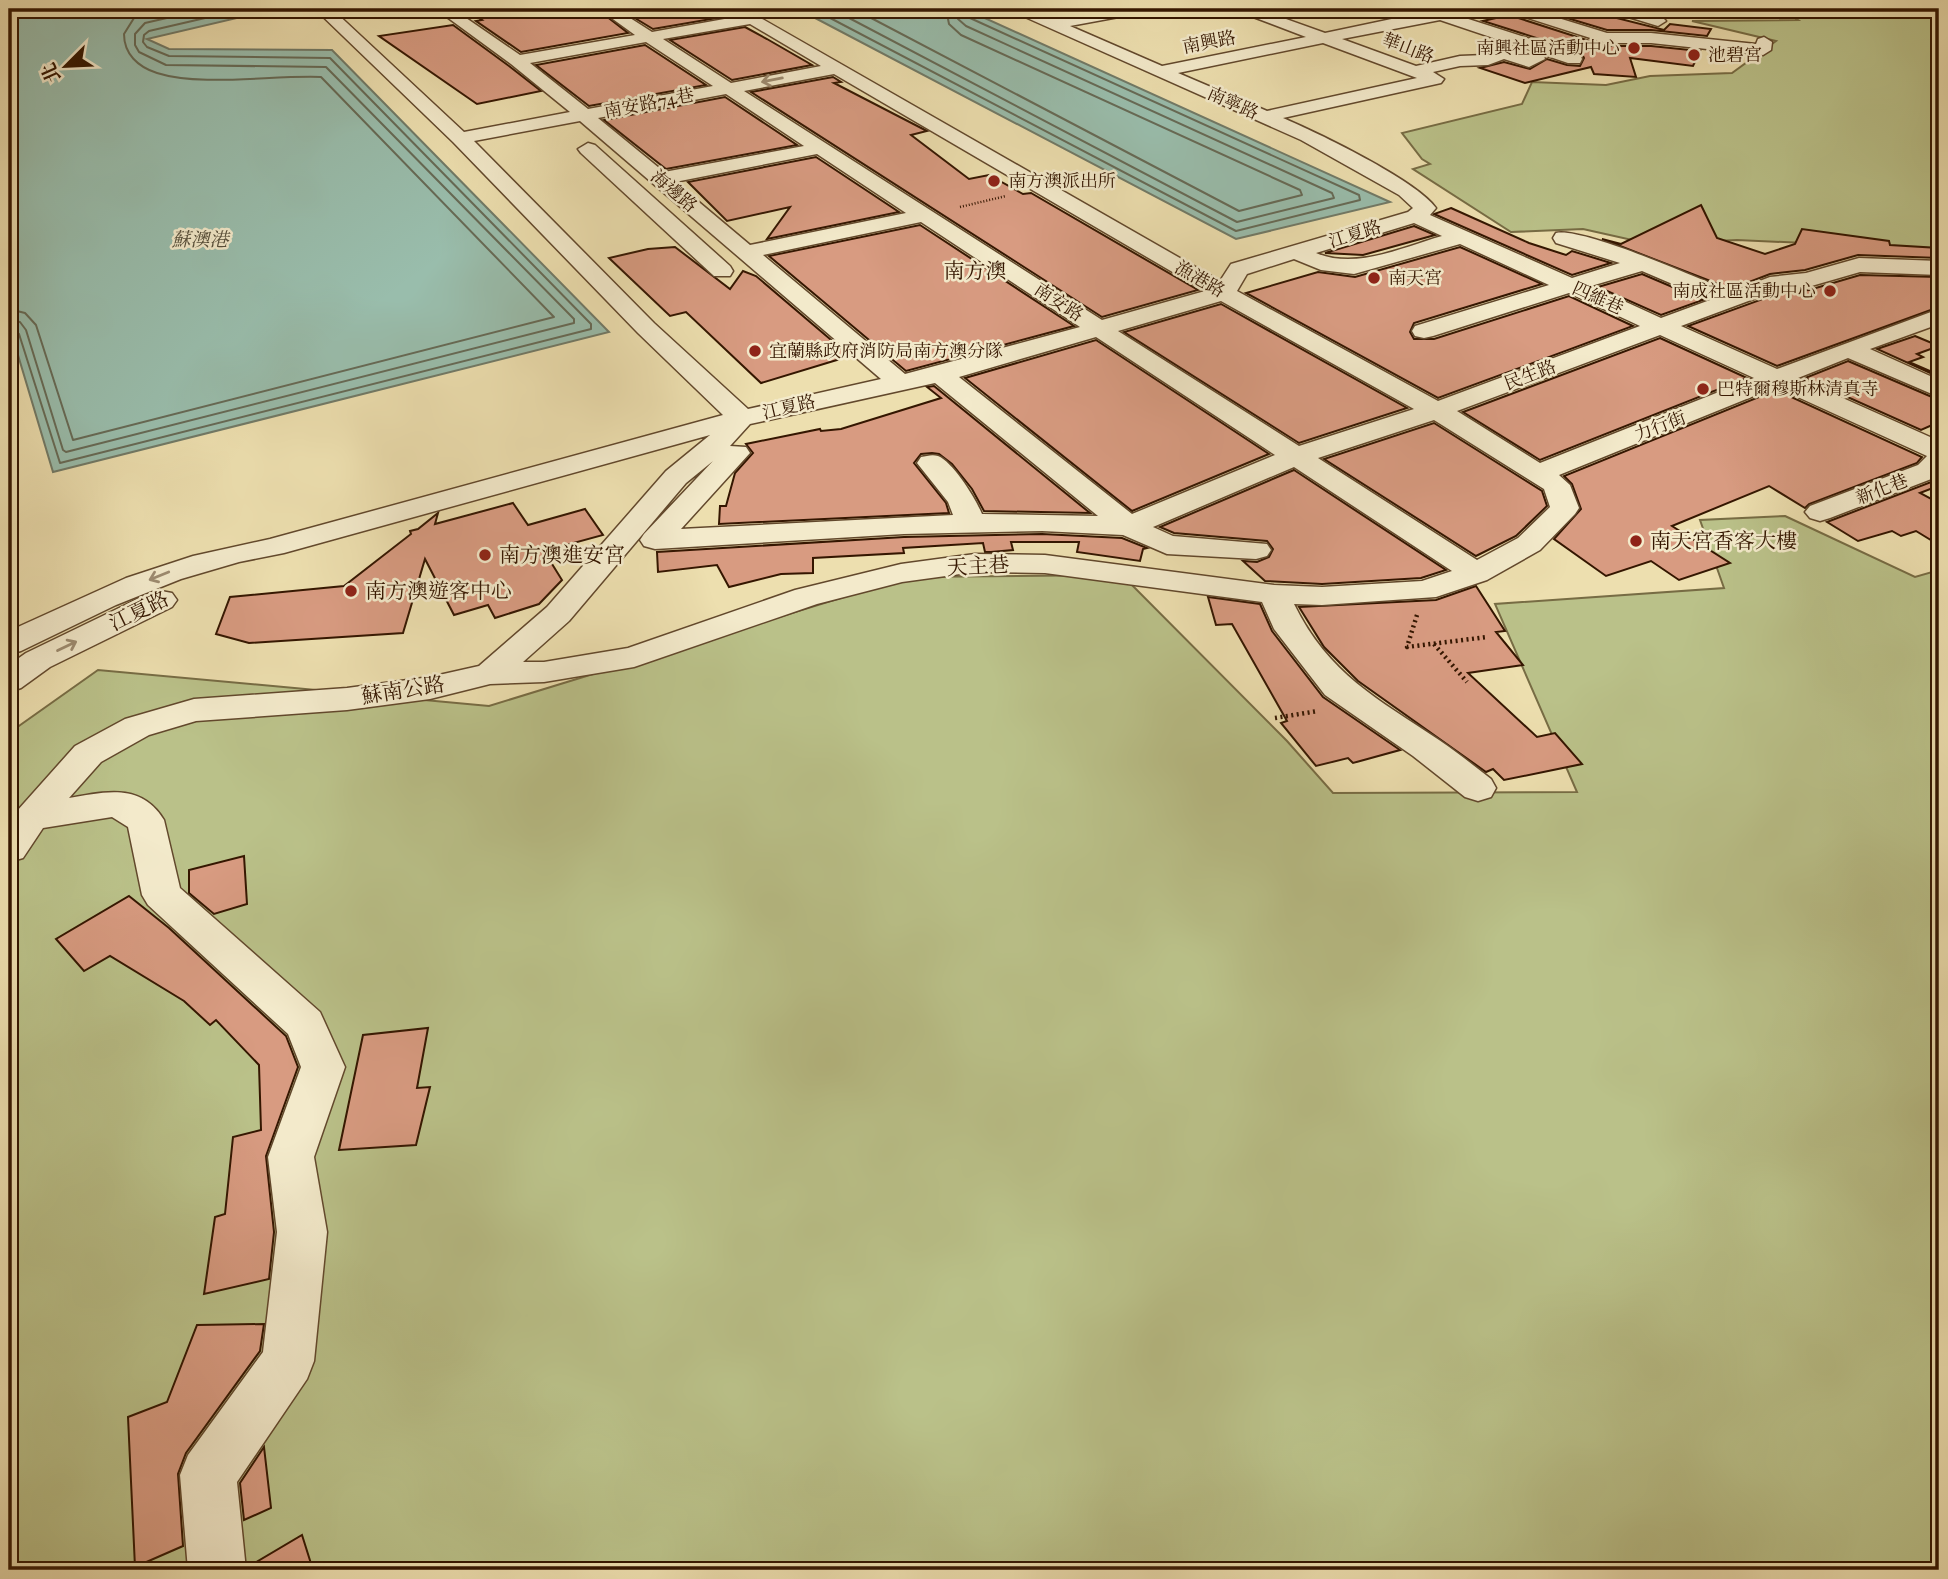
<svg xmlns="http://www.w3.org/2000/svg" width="1948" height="1579" viewBox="0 0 1948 1579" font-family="'IM FELL Great Primer','Noto Serif TC',serif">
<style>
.green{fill:#bac189;stroke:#776c44;stroke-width:2}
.water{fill:#99bdac;stroke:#717a67;stroke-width:2}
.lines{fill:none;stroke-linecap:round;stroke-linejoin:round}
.shore{stroke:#666a56;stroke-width:2}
.building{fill:#d89b81;stroke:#341600;stroke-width:2}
.minor-casing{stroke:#62482c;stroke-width:3}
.path-far1{stroke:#341600;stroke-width:2.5;stroke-dasharray:1 2;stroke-linecap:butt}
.path{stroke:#341600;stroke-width:4.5;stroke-dasharray:2 3.5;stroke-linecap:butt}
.minor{fill:#f3eacb;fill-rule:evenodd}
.oneway{stroke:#9d8b70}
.poi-dot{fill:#8f2418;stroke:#f3eacb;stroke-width:2.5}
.labels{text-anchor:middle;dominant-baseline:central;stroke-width:5;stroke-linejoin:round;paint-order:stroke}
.far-street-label{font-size:18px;fill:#341600;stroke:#f3eacb}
.far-poi-label{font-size:18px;fill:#341600;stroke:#f3eacb;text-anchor:start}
.far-water-label{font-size:19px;font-style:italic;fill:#57503c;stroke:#f3eacb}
.far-quarter-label{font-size:21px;fill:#341600;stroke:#f3eacb}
.poi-label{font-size:21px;fill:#341600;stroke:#f3eacb;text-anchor:start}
.street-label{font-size:21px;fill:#341600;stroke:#f3eacb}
</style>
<rect width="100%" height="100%" fill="#eddfaf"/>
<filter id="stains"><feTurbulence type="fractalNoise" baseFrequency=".00286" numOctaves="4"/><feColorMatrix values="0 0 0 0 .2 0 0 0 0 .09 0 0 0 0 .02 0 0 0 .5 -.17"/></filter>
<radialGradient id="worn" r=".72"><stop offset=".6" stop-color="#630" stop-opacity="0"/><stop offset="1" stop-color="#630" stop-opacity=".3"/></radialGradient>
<g class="green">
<polygon points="1781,9 1939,9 1939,249 1737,240 1650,244 1583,229 1511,232 1413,169 1430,164 1422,159 1402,133 1522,104 1532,82 1606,85 1650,76 1732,73 1776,41 1692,21 1798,20"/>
<polygon points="1785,516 1915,577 1939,570 1939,1570 9,1570 9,733 98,670 489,706 909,577 1122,575 1287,741 1333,793 1577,792 1495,604 1724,588 1700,520"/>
</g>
<g class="water">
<polygon points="9,9 275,9 147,39 169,49 332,50 609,332 53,472 9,325"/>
<polygon points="798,9 965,9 1390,202 1236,239"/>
</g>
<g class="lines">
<g class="shore">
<polyline points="813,9 1236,231 1360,200 1359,195 970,18 965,9"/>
<polyline points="832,9 1237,222 1334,198 1332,193 966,26 958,19 956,9"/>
<polyline points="854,9 1239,211 1302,195 1300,190 961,35 949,24 946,9"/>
<path d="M9,309L25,313L36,325L73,440L554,317L321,77C272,75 201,87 157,73C138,67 124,54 124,34L134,18L160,9"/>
<polyline points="9,320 20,322 26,330 63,450 66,452 574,323 574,319 326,67 166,65 139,52 135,45 135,34 145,23 206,9"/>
<polyline points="9,329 19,334 60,463 591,329 591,324 330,58 169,56 147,47 143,42 144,35 149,31 244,9"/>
</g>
</g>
<g class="building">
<polygon points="466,9 597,9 628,33 521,52 476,21 482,20"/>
<polygon points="620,9 710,9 723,17 653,29"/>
<polygon points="1537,9 1581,9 1664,30 1670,24 1711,29 1707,36 1651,30 1607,30"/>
<polygon points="1509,15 1605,46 1651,46 1700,51 1693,66 1630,58 1636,77 1594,74 1591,67 1525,83 1480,68 1504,62 1530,69 1547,59 1567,65 1580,66 1584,58 1581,52 1483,21"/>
<polygon points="453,25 509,66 541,91 477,104 379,36"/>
<polygon points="745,27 767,39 812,65 732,80 670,40"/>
<polygon points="645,45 706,85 589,106 536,65"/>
<polygon points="833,77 841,82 834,83 927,131 911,135 969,179 989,175 1023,194 1031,193 1198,290 1102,317 751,92"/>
<polygon points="725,97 797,145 666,169 604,120"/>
<polygon points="816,157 899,212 767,239 790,207 727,221 688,182"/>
<polygon points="1701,205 1717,238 1765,254 1795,244 1802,229 1889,241 1890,245 1939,248 1939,258 1858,255 1805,270 1770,274 1731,289 1602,239 1621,244"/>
<polygon points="1451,208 1529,243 1566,255 1572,251 1611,263 1572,275 1434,214"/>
<polygon points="920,225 1074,326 906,371 769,256"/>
<polygon points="1414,226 1435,235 1363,255 1325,253"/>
<polygon points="675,247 730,289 743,271 756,276 850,356 761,383 686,312 670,316 609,258 648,249"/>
<polygon points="1460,247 1542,284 1414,323 1410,332 1414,339 1434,339 1569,296 1633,326 1438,398 1246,293 1318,272 1355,277"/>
<polygon points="1642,274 1703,300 1661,315 1598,287"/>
<polygon points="1860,275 1939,277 1939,307 1777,366 1688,326 1782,292 1809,290"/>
<polygon points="1221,304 1407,408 1299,443 1124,332"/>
<polygon points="1915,336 1939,346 1917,354 1923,357 1909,362 1939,375 1939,377 1877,349"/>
<polygon points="1660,338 1747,378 1540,460 1463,412"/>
<polygon points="1096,340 1269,454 1132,511 965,378"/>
<polygon points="1848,361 1939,400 1939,422 1921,430 1805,378"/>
<polygon points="934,386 1090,513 984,511 972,489 952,464 939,454 932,453 921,454 914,463 946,503 949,513 719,524 720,506 726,506 735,473 753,453 746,444 820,429 821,431 841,429 941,398 927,387"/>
<polygon points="1776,390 1922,457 1917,463 1809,504 1805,508 1769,486 1672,526 1730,563 1679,580 1651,561 1606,576 1554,539 1581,509 1572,484 1564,476"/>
<polygon points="1434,423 1542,491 1547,506 1516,536 1476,556 1324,459"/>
<polygon points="1294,470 1446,570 1421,578 1322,584 1265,581 1243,561 1257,562 1269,557 1273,549 1267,541 1174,533 1160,527"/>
<polygon points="1931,482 1933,488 1920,493 1939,503 1939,545 1916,531 1901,536 1892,531 1858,541 1827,522"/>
<polygon points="513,503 528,525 585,509 603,535 544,551 562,580 539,604 495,618 488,605 454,615 425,559 403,633 249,643 216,634 230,597 344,586 411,534 410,531 418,529 438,513 435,524"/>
<polygon points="1042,534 1122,538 1147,548 1143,549 1140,561 1077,552 1079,542 1011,542 1013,550 991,552 985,552 983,543 903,548 904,553 813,558 813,573 781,574 729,587 717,565 658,572 657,552 904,537"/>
<polygon points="1476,586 1505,631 1496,632 1523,665 1468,673 1537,737 1555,733 1582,764 1504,780 1493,769 1486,772 1358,681 1324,647 1299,607 1436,600"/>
<polygon points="1208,597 1260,604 1272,631 1323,697 1400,750 1353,763 1348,758 1316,766 1281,723 1287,721 1232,624 1216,625"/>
<polygon points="244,856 247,904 214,914 189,893 189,870"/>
<polygon points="129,896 169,928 286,1036 298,1067 266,1156 274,1232 269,1279 204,1294 215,1217 225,1214 233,1137 261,1130 259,1065 216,1020 210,1025 184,1001 110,956 84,971 56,939"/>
<polygon points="428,1028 417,1088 430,1087 416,1145 339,1150 363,1035"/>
<polygon points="264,1324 260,1351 186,1453 178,1474 183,1546 135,1567 128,1417 167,1402 197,1325"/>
<polygon points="264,1447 271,1508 244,1520 240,1483"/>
<polygon points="302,1535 313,1570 248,1570 248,1567"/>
</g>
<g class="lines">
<g class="minor-casing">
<g id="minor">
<path d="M315,9H332L464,132L570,112L511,64L436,9H453L520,55L635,35L599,9H616L652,32L730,18L717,9H736L757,16L1220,281L1231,264L1408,212L1413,208L1399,195L1301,140L1014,12L1012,9H1031L1055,19L1111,9H1142L1135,14L1070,26L1162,66L1306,37L1240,12L1238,9H1258L1325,33L1439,9H1477L1475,12L1459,16L1580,55L1582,59L1580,63H1568L1440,20L1342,39L1416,66L1460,56L1485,55L1503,48L1529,56L1543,55L1545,59L1529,67L1504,59L1488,65L1460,66L1433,72L1444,79L1441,83L1283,118C1318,133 1416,180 1436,208L1430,215L1572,278L1620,263L1556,243L1553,238L1556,233C1583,227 1700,279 1731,292L1770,277L1806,273L1859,258L1939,261V275L1860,272L1808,287L1781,289L1681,326L1777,369L1939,309V324L1870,349L1939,380V397L1848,358L1798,378L1939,441V476L1830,518L1820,521L1810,518L1805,512L1810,506L1918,465L1927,456L1776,387L1559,475L1570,485L1579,508L1575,514L1540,550L1487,580L1436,597L1322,605L1294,604C1328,674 1378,699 1439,740C1457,752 1474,766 1491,779L1496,788L1491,797L1478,801L1465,797L1413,756L1325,695L1274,629L1262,602L1045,573L975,572L902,582L817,604L634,667L544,682L490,684L430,699L347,710L196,721L149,735L101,762L69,798C105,792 141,782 164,820L180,888L320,1012L345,1067L314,1157L327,1232L314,1361L307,1379L237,1482L246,1570H188L180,1475L188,1455L263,1352L277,1232L268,1157L301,1067L288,1034L148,905L142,895L128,827L112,817L43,828L23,858L9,862V820L75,746L125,719L194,699L347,688L430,677L479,666L547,607L666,471L710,435L284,553L239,562L181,579L116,605L21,651L9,654V631L126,578L193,556L270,539L723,415L638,333L453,142ZM750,24L821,66L731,83L663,39ZM646,42L713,86L588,109L530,63ZM1323,43L1417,78L1267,111L1178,73ZM834,74L1205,291L1102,320L744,91ZM726,94L804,146L664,172L598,118ZM580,121L881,379L748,409L654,323L474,141ZM817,154L906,213L750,245L675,182ZM921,222L1080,327L905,374L763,255ZM1414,223L1442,236C1403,247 1356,270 1316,253ZM1460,244L1549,285L1415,326L1412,331L1415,336L1424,338L1433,336L1569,293L1640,326L1438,401L1237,291L1247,274L1294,259L1321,270L1354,274ZM1642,271L1710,300L1661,318L1591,286ZM1221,301L1414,409L1299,446L1118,331ZM1660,335L1754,378L1540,463L1457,411ZM1096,337L1275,455L1132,514L959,377ZM935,383L1098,516L982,514C976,499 953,462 938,456C932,454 927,456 921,457L917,463L948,502L953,515L681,529L750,453L746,447L730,446L750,424ZM1434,420L1544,489L1550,507L1518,538L1477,560L1318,458ZM713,461L644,534L640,540L644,546L655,549L904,534L1042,531L1123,535L1167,554L1256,559L1267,556L1271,550L1267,544L1173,536L1153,527L1294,467L1452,571L1422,581L1322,587L1274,585L1045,555L975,554L901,564L795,590L628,648L544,662H523L569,621L686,483Z"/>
<polygon points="1506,9 1529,9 1607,33 1651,33 1756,44 1758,39 1764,37 1772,42 1771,50 1763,55 1651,43 1606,43 1509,12"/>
<polygon points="1609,9 1633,9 1663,18 1666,21 1658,26 1612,12"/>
<polygon points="588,143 595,145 730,266 733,271 730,276 714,276 581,153 578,149"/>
<polygon points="161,591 172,593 177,600 172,607 50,667 21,688 9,692 9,665 26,653 150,593"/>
</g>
</g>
<polyline class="path-far1" points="960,207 1006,196"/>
<g class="path">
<polyline points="1417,615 1407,647 1487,637"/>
<polyline points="1434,644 1467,682"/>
<polyline points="1275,718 1318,711"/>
</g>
<use href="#minor" class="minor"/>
</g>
<defs><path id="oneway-shaft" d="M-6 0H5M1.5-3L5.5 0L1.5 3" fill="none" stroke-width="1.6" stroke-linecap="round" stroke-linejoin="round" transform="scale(1.75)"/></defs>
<g class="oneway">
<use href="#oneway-shaft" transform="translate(772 80) rotate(169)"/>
<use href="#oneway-shaft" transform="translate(159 576) rotate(158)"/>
<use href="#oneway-shaft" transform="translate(67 646) rotate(-26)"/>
</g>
<g class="poi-dot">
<circle cx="1634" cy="48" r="7"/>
<circle cx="1694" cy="55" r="7"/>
<circle cx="994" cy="181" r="7"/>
<circle cx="1374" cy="278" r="7"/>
<circle cx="1830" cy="291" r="7"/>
<circle cx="755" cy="351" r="7"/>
<circle cx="1703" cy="389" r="7"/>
<circle cx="1636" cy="541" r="7"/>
<circle cx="485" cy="555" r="7"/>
<circle cx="351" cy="591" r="7"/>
</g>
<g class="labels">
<g class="far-street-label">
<text transform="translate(1209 42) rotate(-11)">南興路</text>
<text transform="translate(1408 48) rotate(21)">華山路</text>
<text transform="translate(649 103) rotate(-11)">南安路74巷</text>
<text transform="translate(1233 103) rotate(24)">南寧路</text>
<text transform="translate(674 191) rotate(40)">海邊路</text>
<text transform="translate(1355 234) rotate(-17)">江夏路</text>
<text transform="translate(1200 279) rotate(30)">漁港路</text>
<text transform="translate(1598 298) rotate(24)">四維巷</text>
<text transform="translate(1059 302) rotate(33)">南安路</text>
<text transform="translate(1530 375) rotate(-21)">民生路</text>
<text transform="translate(789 407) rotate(-13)">江夏路</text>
<text transform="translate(1660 426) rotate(-21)">力行街</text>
<text transform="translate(1882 489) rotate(-21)">新化巷</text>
</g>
<g class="far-poi-label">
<text x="1620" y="48" text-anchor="end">南興社區活動中心</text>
<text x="1708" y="55">池碧宮</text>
<text x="1008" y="181">南方澳派出所</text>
<text x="1388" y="278">南天宮</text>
<text x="1816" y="291" text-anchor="end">南成社區活動中心</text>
<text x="769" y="351">宜蘭縣政府消防局南方澳分隊</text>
<text x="1717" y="389">巴特爾穆斯林清真寺</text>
</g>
<g class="far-water-label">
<text x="200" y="239">蘇澳港</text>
</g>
<g class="far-quarter-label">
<text x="975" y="271">南方澳</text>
</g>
<g class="poi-label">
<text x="1650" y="541">南天宮香客大樓</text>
<text x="499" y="555">南方澳進安宮</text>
<text x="365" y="591">南方澳遊客中心</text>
</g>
<g class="street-label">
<text transform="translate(978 566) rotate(-3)">天主巷</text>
<text transform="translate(139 611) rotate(-26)">江夏路</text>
<text transform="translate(403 690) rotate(-9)">蘇南公路</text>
</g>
</g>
<rect width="1948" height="1579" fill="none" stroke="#eddfaf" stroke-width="35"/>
<rect x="10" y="10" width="1927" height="1558" fill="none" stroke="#341600" stroke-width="3.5"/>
<rect x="18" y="18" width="1913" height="1544" fill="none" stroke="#341600" stroke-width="2"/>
<g transform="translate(66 66) rotate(246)" stroke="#f3eacb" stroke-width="5" paint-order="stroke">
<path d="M0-5L12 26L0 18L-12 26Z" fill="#341600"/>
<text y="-10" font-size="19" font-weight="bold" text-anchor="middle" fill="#341600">北</text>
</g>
<rect width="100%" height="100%" filter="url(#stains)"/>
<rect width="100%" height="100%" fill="url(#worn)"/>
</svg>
